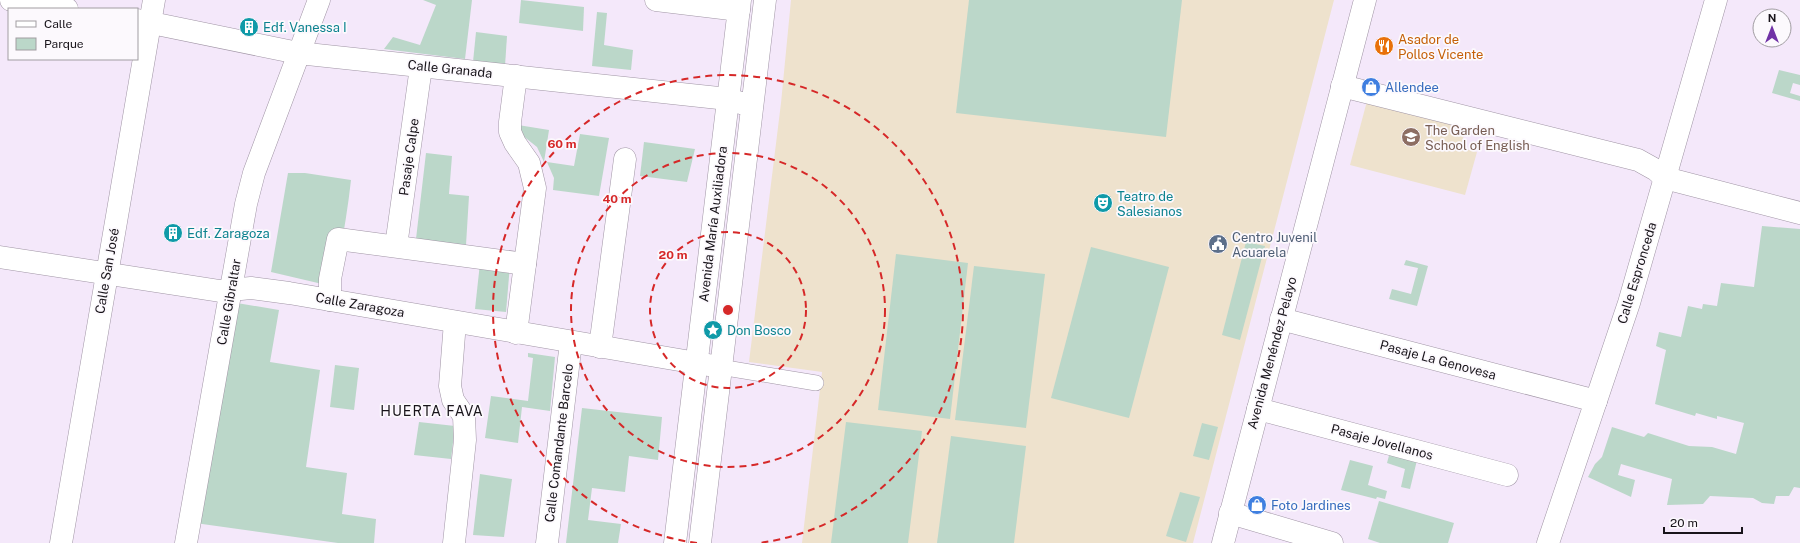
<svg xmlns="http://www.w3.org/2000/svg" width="1800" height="543" viewBox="0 0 1800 543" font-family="'Public Sans',sans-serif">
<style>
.education{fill:#eee2cd}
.green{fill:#bbd7c9}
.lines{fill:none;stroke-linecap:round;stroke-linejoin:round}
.service-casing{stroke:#a095a5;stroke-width:16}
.pedestrian-casing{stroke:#a095a5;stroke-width:23}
.minor-casing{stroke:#a095a5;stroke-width:23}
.tertiary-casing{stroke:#a095a5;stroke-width:23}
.secondary-casing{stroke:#a095a5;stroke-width:23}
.service{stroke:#fff;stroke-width:15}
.pedestrian{stroke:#fff;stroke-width:22}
.minor{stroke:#fff;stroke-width:22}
.tertiary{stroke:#fff;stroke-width:22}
.secondary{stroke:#fff;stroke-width:22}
.ring{fill:none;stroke:#d62828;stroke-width:2;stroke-dasharray:7 5}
.labels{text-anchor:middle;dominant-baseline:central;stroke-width:3.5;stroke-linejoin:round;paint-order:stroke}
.culture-label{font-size:13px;fill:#0d838f;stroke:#fcf9fd;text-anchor:start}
.food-label{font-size:13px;fill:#c56008;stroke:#fcf9fd;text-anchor:start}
.street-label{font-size:13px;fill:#18141a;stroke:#fcf9fd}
.shop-label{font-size:13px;fill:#366cbe;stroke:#fcf9fd;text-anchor:start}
.education-label{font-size:13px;fill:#785e54;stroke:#fcf9fd;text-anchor:start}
.service-label{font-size:13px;fill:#4e5e75;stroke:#fcf9fd;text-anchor:start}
.neighbourhood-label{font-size:14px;letter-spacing:1px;fill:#18141a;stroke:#fcf9fd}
.centre{fill:#d62828;stroke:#fcf9fd;stroke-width:2}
.ring-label{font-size:12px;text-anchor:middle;font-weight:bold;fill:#d62828;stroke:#fcf9fd;stroke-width:3.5;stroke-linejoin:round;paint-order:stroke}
</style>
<rect width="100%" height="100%" fill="#f4e8fa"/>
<g class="education">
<polygon points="791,0 1334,0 1193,543 802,543 822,372 749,362 781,103"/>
<polygon points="1367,101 1466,125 1461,148 1477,152 1465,195 1350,165"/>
</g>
<g class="green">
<polygon points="423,0 472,0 465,59 384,49 393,37 420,45 436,5"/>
<polygon points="521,0 584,7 583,31 519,23"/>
<polygon points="969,0 1182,0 1166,137 956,113"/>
<polygon points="597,12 607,13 604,45 633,50 631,70 592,66"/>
<polygon points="476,32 507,36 505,66 473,62"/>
<polygon points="1779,70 1800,75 1800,85 1793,83 1790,93 1800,96 1800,101 1772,93"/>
<polygon points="518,125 549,130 544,162 537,147 522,135"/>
<polygon points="580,134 609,138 599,196 553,190 554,178 547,162 574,166"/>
<polygon points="644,142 695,149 687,182 640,176"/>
<polygon points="426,153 452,156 449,194 469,196 466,245 416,239"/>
<path d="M288,173H305L351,180C347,217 340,251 335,287L271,272Z"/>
<polygon points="1762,226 1800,229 1800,488 1794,487 1789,496 1776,496 1774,504 1762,503 1753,498 1710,496 1703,504 1667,505 1672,479 1621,464 1618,475 1635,480 1631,497 1588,477 1595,464 1602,457 1612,427 1644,437 1648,433 1689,446 1712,447 1736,454 1744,423 1717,416 1717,419 1696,413 1695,416 1655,404 1666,350 1656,346 1659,332 1681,337 1688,306 1702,309 1703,304 1717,306 1721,283 1754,287"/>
<polygon points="1246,242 1265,246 1240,340 1222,335"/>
<polygon points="1091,247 1169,267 1129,418 1051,398"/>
<polygon points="896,254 968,263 950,419 878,410"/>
<polygon points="1406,260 1428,266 1417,306 1389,299 1392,289 1411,294 1418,268 1404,265"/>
<polygon points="480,263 510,265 506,312 475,309"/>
<polygon points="974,266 1045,274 1026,428 955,420"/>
<polygon points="237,303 279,310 270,362 320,370 306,467 347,473 342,514 376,519 374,543 338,543 195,523"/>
<polygon points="528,353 555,357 550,411 522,407 518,443 485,438 491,396 528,401 533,358 528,357"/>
<polygon points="335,365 359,368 354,410 330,407"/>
<polygon points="582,408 662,417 658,460 629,456 625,492 592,488 588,520 621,524 618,543 566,543"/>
<polygon points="419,422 455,426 451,459 414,455"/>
<polygon points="846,422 922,431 908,543 831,543"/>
<polygon points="1202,423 1218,427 1209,460 1193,456"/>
<polygon points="951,436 1026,446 1014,543 937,543"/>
<polygon points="1391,448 1418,456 1410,489 1401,487 1405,469 1387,463"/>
<polygon points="1350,460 1373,466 1368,485 1387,491 1385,499 1377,497 1376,499 1341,490"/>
<polygon points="480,474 512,479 504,537 473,535"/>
<polygon points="1180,492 1200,497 1186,542 1166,536"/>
<polygon points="1379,501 1454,523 1448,543 1380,543 1368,539"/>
</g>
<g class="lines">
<g class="service-casing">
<polyline id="service" points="720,367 816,383"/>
</g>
<g class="pedestrian-casing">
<g id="pedestrian">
<polyline points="1342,86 1638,160 1656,170 1665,178"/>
<polyline points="330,300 330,279 338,239 525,264"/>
<polyline points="1258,409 1507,475"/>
</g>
</g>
<g class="minor-casing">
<g id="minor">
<polyline points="656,0 739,10"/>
<polyline points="516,76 510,122 510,132 515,143 529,163 535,188 516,333"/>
<polyline points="1665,178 1800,213"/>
<polyline points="396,246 421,67"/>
<polyline points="0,257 220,291 251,288 289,293 720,367"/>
<polyline points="1281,319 1596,401"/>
<polyline points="600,347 625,159"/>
<polyline points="1230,513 1332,543"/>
<polyline points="61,543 154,0"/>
<polyline points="454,543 465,440 464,416 453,400 450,386 455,322"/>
<polyline points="547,543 571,342"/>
<polyline points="1548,543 1629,303 1716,0"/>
</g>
</g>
<g class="tertiary-casing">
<g id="tertiary">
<polyline points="298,53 728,99 741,103"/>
<polyline points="675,543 740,0"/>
<polyline points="700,543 765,0"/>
</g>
</g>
<g class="secondary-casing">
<g id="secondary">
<polyline points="11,0 67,9"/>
<polyline points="137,20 298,53"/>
<polyline points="186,543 246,204 254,173 319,0"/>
<polyline points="1223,543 1365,0"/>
</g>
</g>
<use href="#service" class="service"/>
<use href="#pedestrian" class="pedestrian"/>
<use href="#minor" class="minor"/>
<use href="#tertiary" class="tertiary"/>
<use href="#secondary" class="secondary"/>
</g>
<g class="ring">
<circle cx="728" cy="310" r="78"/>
<circle cx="728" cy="310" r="157"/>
<path d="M697 543A235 235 0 1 1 759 543"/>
</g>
<defs>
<g id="building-disc" transform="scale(1)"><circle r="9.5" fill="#0f9aa8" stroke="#fcf9fd"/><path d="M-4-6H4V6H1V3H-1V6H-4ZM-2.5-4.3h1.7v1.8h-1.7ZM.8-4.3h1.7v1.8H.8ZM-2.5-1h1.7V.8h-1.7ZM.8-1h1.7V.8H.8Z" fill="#fff"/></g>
<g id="restaurant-disc" transform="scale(1)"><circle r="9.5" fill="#e8710a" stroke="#fcf9fd"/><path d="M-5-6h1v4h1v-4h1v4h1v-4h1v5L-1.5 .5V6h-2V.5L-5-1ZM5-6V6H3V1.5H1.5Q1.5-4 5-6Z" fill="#fff"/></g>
<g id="shop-disc" transform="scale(1)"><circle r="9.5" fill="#3f7fe0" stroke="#fcf9fd"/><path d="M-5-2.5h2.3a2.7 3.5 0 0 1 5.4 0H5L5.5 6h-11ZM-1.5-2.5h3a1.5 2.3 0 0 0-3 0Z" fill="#fff"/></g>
<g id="school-disc" transform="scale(1)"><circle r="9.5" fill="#8d6e63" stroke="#fcf9fd"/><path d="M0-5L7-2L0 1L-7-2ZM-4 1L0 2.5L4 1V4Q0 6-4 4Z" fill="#fff"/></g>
<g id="theatre-disc" transform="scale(1)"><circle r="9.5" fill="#0f9aa8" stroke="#fcf9fd"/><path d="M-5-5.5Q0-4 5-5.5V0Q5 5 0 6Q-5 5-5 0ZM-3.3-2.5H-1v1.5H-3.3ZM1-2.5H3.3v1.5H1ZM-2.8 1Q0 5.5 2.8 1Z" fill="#fff"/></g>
<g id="civic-disc" transform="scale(1)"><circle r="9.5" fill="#5c6f8a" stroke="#fcf9fd"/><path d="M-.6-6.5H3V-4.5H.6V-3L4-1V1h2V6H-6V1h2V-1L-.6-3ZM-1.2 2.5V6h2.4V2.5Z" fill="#fff"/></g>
<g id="sight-disc" transform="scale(1)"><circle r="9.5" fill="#0f9aa8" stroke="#fcf9fd"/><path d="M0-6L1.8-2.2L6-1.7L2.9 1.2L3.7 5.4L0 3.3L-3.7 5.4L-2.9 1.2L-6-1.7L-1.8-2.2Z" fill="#fff"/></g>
</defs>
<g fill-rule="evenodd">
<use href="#building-disc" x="249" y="27"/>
<use href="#restaurant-disc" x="1384" y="46"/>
<use href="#shop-disc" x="1371" y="87"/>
<use href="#school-disc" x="1411" y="137"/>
<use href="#theatre-disc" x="1103" y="203"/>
<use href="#building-disc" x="173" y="233"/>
<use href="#civic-disc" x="1218" y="244"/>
<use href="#sight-disc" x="713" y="330"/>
<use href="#shop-disc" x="1257" y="505"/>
</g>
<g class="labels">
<g class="culture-label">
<text x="263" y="27">Edf. Vanessa I</text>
<text x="1117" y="196">Teatro de<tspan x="1117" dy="15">Salesianos</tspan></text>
<text x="187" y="233">Edf. Zaragoza</text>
<text x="727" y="330">Don Bosco</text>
</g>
<g class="food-label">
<text x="1398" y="39">Asador de<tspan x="1398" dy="15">Pollos Vicente</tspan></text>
</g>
<g class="street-label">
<text transform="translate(450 69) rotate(6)">Calle Granada</text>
<text transform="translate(409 157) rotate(-82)">Pasaje Calpe</text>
<text transform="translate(713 224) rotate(-83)">Avenida María Auxiliadora</text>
<text transform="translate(107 271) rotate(-80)">Calle San José</text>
<text transform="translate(1637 273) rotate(-73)">Calle Espronceda</text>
<text transform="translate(229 302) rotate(-80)">Calle Gibraltar</text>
<text transform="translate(360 305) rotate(10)">Calle Zaragoza</text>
<text transform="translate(1272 353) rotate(-75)">Avenida Menéndez Pelayo</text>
<text transform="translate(1438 360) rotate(15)">Pasaje La Genovesa</text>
<text transform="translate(1382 442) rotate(15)">Pasaje Jovellanos</text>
<text transform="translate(559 443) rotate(-83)">Calle Comandante Barcelo</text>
</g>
<g class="shop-label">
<text x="1385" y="87">Allendee</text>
<text x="1271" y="505">Foto Jardines</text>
</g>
<g class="education-label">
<text x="1425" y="130">The Garden<tspan x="1425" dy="15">School of English</tspan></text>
</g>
<g class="service-label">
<text x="1232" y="237">Centro Juvenil<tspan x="1232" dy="15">Acuarela</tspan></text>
</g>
<g class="neighbourhood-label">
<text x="432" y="411">HUERTA FAVA</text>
</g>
</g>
<circle cx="728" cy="310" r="6" class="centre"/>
<g class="ring-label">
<text x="562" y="148">60 m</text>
<text x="617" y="203">40 m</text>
<text x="673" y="259">20 m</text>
</g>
<rect x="8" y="8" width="130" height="52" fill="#fcf9fd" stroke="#a19da2"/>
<rect x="16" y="21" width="20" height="6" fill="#ffffff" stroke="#a19da2"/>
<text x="44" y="28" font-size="12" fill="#18141a">Calle</text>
<rect x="16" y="38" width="20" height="12" fill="#bbd7c9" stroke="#a19da2"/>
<text x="44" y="48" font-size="12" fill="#18141a">Parque</text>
<g transform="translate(1772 28)"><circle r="19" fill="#fcf9fd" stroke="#a19da2"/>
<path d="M0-3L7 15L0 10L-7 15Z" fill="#7031a6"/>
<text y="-6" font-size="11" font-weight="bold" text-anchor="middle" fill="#18141a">N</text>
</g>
<path d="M1664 527v6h78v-6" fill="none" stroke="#18141a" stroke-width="2"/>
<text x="1670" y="527" font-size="12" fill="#18141a" stroke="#fcf9fd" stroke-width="3" paint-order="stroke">20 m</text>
</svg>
